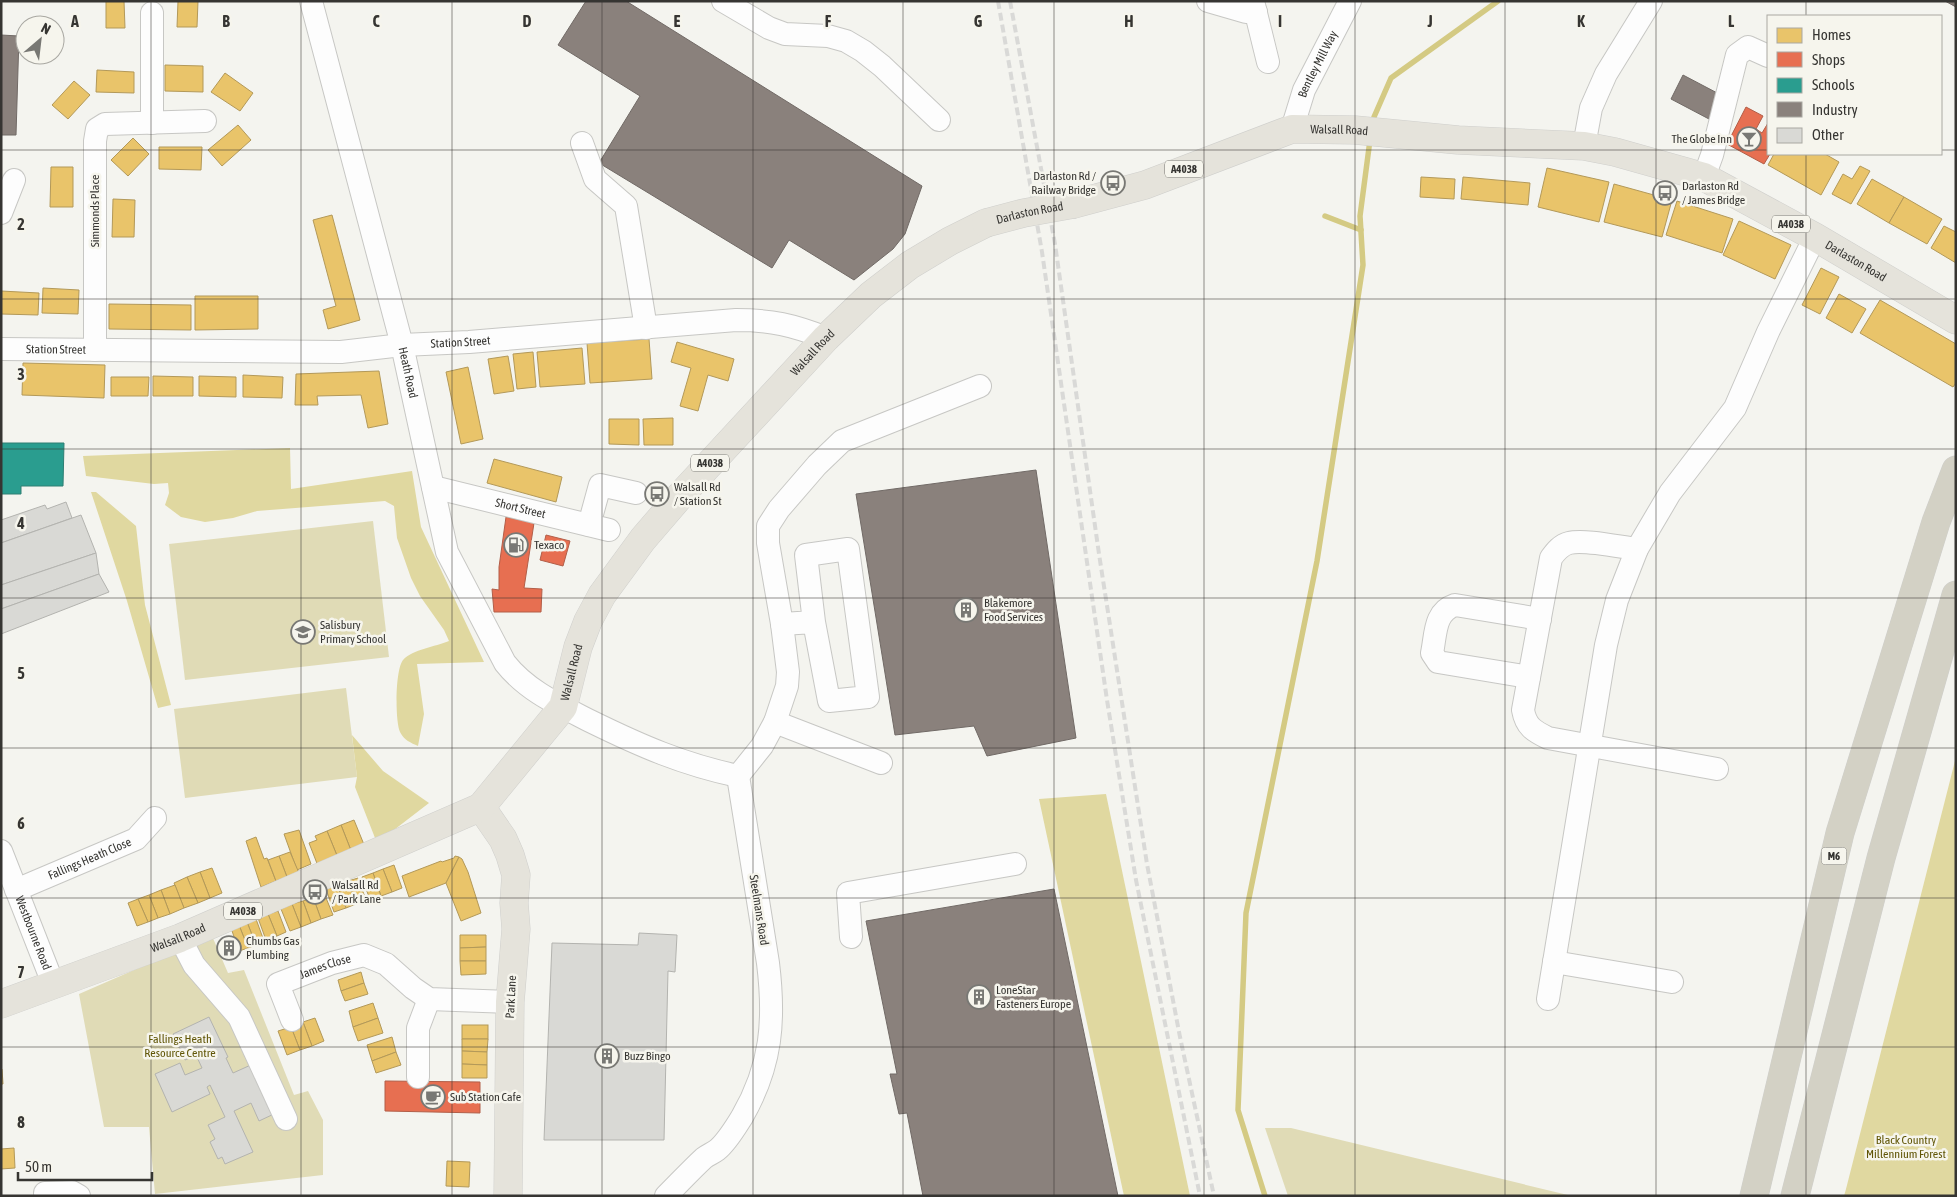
<svg xmlns="http://www.w3.org/2000/svg" width="1957" height="1197" viewBox="0 0 1957 1197" font-family="'Asap Condensed',sans-serif">
<style>
.green{fill:#e0dbb6}
.forest{fill:#e0d8a0}
.homes{fill:#e9c46a;stroke:#b39959}
.shops{fill:#e76f51;stroke:#b25e48}
.schools{fill:#2a9d8f;stroke:#2e7e73}
.industry{fill:#8a817c;stroke:#716a66}
.lines{fill:none;stroke-linecap:round;stroke-linejoin:round}
.stream{stroke:#d4ca83;stroke-width:5.5}
.building{fill:#d9d9d5;stroke:#b3b3af}
.minor-casing{stroke:#c7c7c4;stroke-width:24}
.major-casing{stroke:#cfcfcc;stroke-width:29}
.highway-casing{stroke:#cfcfcc;stroke-width:29}
.minor{stroke:#fdfdfd;stroke-width:22}
.major{stroke:#e5e3db;stroke-width:28}
.highway{stroke:#d3d1c5;stroke-width:28}
.rail{stroke:#d9d9d7;stroke-width:4;stroke-dasharray:8 4;stroke-linecap:butt}
.major-bridge-casing{stroke:#cfcfcc;stroke-width:29;stroke-linecap:butt}
.major-bridge{stroke:#e5e3db;stroke-width:28}
.grid{fill:none;stroke:#363532;stroke-width:1;stroke-opacity:0.55}
.labels{text-anchor:middle;dominant-baseline:central;stroke-width:5;stroke-linejoin:round;paint-order:stroke}
.shield{fill:#f6f5ed;stroke:#706f6a;stroke-width:1}
.shield-label{font-size:11px;font-weight:bold;fill:#363532}
.street-label{font-size:12px;fill:#363532;stroke:#f6f5ed}
.poi-label{font-size:12px;fill:#363532;stroke:#f6f5ed;text-anchor:start}
.park-label{font-size:12px;fill:#605506;stroke:#f6f5ed}
.grid-label{font-size:16px;text-anchor:middle;font-weight:bold;fill:#363532;stroke:#f6f5ed;stroke-width:5;stroke-linejoin:round;paint-order:stroke}
</style>
<rect width="100%" height="100%" fill="#f4f4ef"/>
<g class="green">
<polygon points="373,521 389,657 185,680 169,544"/>
<polygon points="346,688 357,777 185,798 174,709"/>
<polygon points="212,936 228,973 244,970 294,1095 308,1091 323,1120 323,1175 155,1194 149,1127 104,1127 79,994"/>
<polygon points="1265,1128 1291,1128 1572,1196 1288,1196"/>
</g>
<g class="forest">
<path d="M290,448L291,489L412,471L421,527L484,662L417,664L424,714L418,746C411,743 404,740 400,732C395,721 395,670 403,660C413,649 435,647 449,641L444,630L420,596L411,578L397,538L394,506L385,501L257,511L233,518L205,522L181,517L165,505L169,493L168,483L154,484L86,476L83,456Z"/>
<polygon points="91,492 96,492 136,526 145,605 171,705 158,708 127,601"/>
<polygon points="352,735 383,771 429,803 377,843 355,787 357,777"/>
<polygon points="1956,757 1956,1196 1844,1196 1846,1189"/>
<polygon points="1106,794 1190,1196 1124,1196 1039,799"/>
</g>
<g class="homes">
<polygon points="106,1 124,1 125,28 106,28"/>
<polygon points="178,1 198,1 197,27 177,27"/>
<polygon points="165,65 203,66 203,92 165,91"/>
<polygon points="97,70 134,72 134,93 96,92"/>
<polygon points="225,73 253,93 240,111 211,92"/>
<polygon points="74,81 90,95 68,119 52,105"/>
<polygon points="238,125 251,140 222,166 208,150"/>
<polygon points="133,138 149,154 128,176 111,160"/>
<polygon points="159,147 202,147 201,170 159,169"/>
<polygon points="1774,154 1825,154 1839,162 1821,195 1768,165"/>
<polygon points="1860,166 1870,171 1851,204 1832,194 1843,174 1852,179"/>
<polygon points="51,167 73,167 73,207 50,207"/>
<polygon points="1547,168 1609,182 1599,222 1538,207"/>
<polygon points="1421,177 1455,179 1454,199 1420,197"/>
<polygon points="1463,177 1530,183 1528,205 1461,199"/>
<polygon points="1872,179 1904,197 1889,223 1857,204"/>
<polygon points="1614,184 1672,200 1662,237 1604,222"/>
<polygon points="1904,197 1942,219 1927,244 1889,223"/>
<polygon points="113,199 135,200 134,237 112,237"/>
<polygon points="1677,201 1733,219 1722,253 1666,235"/>
<polygon points="332,215 360,320 328,329 323,310 336,306 313,220"/>
<polygon points="1739,221 1791,245 1775,279 1723,255"/>
<polygon points="1944,226 1956,232 1956,263 1931,248"/>
<polygon points="1821,268 1839,277 1820,314 1802,305"/>
<polygon points="43,288 79,290 78,314 42,313"/>
<polygon points="1,291 39,293 38,315 1,314"/>
<polygon points="1839,294 1866,309 1852,333 1826,318"/>
<polygon points="195,296 258,296 258,329 195,330"/>
<polygon points="1880,300 1956,344 1956,383 1953,387 1860,333"/>
<polygon points="109,304 191,305 191,330 109,329"/>
<polygon points="649,339 652,379 590,383 587,343"/>
<polygon points="677,342 734,359 728,381 708,375 698,411 680,406 691,368 671,362"/>
<polygon points="582,348 585,384 540,387 537,352"/>
<polygon points="533,352 536,387 517,389 513,354"/>
<polygon points="508,356 514,391 494,394 488,359"/>
<polygon points="23,363 105,365 104,398 22,395"/>
<polygon points="468,367 483,439 461,444 446,372"/>
<polygon points="379,371 388,424 368,428 361,395 317,396 318,405 295,405 296,374"/>
<polygon points="243,375 283,377 282,398 243,397"/>
<polygon points="153,376 193,377 193,396 153,396"/>
<polygon points="199,376 236,377 236,397 199,396"/>
<polygon points="111,377 149,377 148,396 111,396"/>
<polygon points="673,418 673,445 644,445 643,419"/>
<polygon points="609,419 639,419 639,445 609,444"/>
<polygon points="494,459 562,477 556,502 487,483"/>
<polygon points="354,820 365,847 352,853 341,825"/>
<polygon points="341,825 352,853 338,858 327,831"/>
<polygon points="299,830 311,864 297,870 284,834"/>
<polygon points="327,831 338,858 318,866 309,843 317,840 315,836"/>
<polygon points="256,837 264,859 267,858 276,881 261,887 246,841"/>
<polygon points="290,852 299,873 287,877 279,856"/>
<polygon points="279,856 287,877 276,881 268,860"/>
<polygon points="455,856 459,857 446,883 409,897 402,876 441,861 442,862 454,858"/>
<polygon points="459,857 462,859 468,872 481,913 461,921 446,883"/>
<polygon points="394,865 402,888 392,892 383,869"/>
<polygon points="212,868 222,893 210,898 200,872"/>
<polygon points="383,869 392,892 381,896 373,873"/>
<polygon points="200,872 210,898 198,903 187,877"/>
<polygon points="373,873 381,896 370,900 362,877"/>
<polygon points="187,877 198,903 184,908 174,883"/>
<polygon points="358,878 366,900 356,904 348,881"/>
<polygon points="348,881 356,904 346,908 337,885"/>
<polygon points="175,885 184,908 170,914 161,890"/>
<polygon points="337,885 346,908 334,912 326,889"/>
<polygon points="161,890 170,914 158,918 149,895"/>
<polygon points="324,893 333,915 321,919 313,897"/>
<polygon points="149,895 158,918 148,922 138,899"/>
<polygon points="313,897 321,919 311,923 303,901"/>
<polygon points="138,899 148,922 137,926 128,903"/>
<polygon points="303,901 311,923 301,927 292,904"/>
<polygon points="292,904 301,927 290,931 281,909"/>
<polygon points="278,911 286,932 277,936 268,914"/>
<polygon points="268,914 277,936 266,940 258,918"/>
<polygon points="256,919 264,941 256,945 247,922"/>
<polygon points="247,922 256,945 248,948 239,925"/>
<polygon points="239,925 248,948 239,951 231,928"/>
<polygon points="460,935 486,935 486,947 460,948"/>
<polygon points="235,939 240,953 223,959 218,946"/>
<polygon points="486,947 486,961 460,961 460,948"/>
<polygon points="460,961 486,961 486,974 461,975"/>
<polygon points="361,972 364,983 341,991 338,980"/>
<polygon points="364,983 368,994 345,1001 341,991"/>
<polygon points="373,1003 378,1018 353,1027 349,1011"/>
<polygon points="315,1018 324,1041 312,1046 303,1022"/>
<polygon points="378,1018 383,1033 358,1041 353,1027"/>
<polygon points="303,1022 312,1046 300,1050 291,1027"/>
<rect x="462" y="1025" width="26" height="14"/>
<polygon points="291,1027 300,1050 287,1055 278,1031"/>
<polygon points="392,1037 396,1052 372,1061 367,1045"/>
<polygon points="462,1039 488,1039 487,1052 462,1051"/>
<polygon points="462,1051 487,1052 487,1065 462,1064"/>
<polygon points="396,1052 401,1065 376,1073 372,1061"/>
<polygon points="462,1064 487,1065 487,1078 462,1078"/>
<polygon points="1,1069 2,1069 3,1084 1,1084"/>
<polygon points="14,1148 15,1168 1,1169 1,1149"/>
<polygon points="447,1161 470,1162 469,1187 446,1186"/>
</g>
<g class="shops">
<polygon points="1746,107 1763,116 1756,129 1762,133 1768,123 1768,154 1770,154 1764,164 1727,144"/>
<polygon points="506,517 534,523 524,588 542,589 541,612 494,612 492,589 499,590 499,567"/>
<polygon points="546,535 570,541 563,566 540,560"/>
<polygon points="385,1081 480,1082 480,1113 385,1111"/>
</g>
<polygon class="schools" points="1,443 64,443 63,486 21,486 21,494 1,494"/>
<g class="industry">
<polygon points="586,1 626,1 922,186 905,234 893,249 854,280 789,240 772,268 599,163 640,96 558,45"/>
<polygon points="1945,1 1956,1 1956,7"/>
<polygon points="1,35 19,36 16,135 1,135"/>
<polygon points="1683,75 1721,95 1709,119 1671,99"/>
<polygon points="1036,470 1076,738 987,756 974,726 895,735 856,494"/>
<polygon points="1054,889 1118,1196 923,1196 907,1113 899,1114 890,1074 897,1074 866,921"/>
</g>
<g class="lines">
<g class="stream">
<polyline points="1372,126 1374,117 1391,78 1498,1"/>
<polyline points="1325,216 1361,230"/>
<polyline points="1265,1196 1238,1110 1246,913 1317,561 1363,265 1360,216 1370,140"/>
</g>
</g>
<g class="building">
<polygon points="66,502 72,518 1,543 1,520 45,505 47,509"/>
<polygon points="81,515 96,553 1,585 1,543"/>
<polygon points="96,553 99,574 1,609 1,585"/>
<polygon points="99,574 109,592 1,634 1,609"/>
<polygon points="639,933 677,935 675,972 668,971 664,1140 544,1140 552,943 638,945"/>
<polygon points="209,1017 228,1057 226,1058 233,1073 253,1064 276,1113 259,1121 251,1103 234,1111 253,1152 225,1164 222,1157 218,1159 210,1142 215,1139 208,1125 225,1117 210,1085 207,1087 210,1094 172,1112 155,1074 180,1063 185,1075 202,1068 196,1055 185,1060 173,1034"/>
</g>
<g class="lines">
<g class="minor-casing">
<g id="minor">
<path id="s1" d="M311,1L402,345L447,552L505,663C527,691 559,705 590,721C641,746 682,764 738,776"/>
<polyline points="723,1 769,28 785,34 828,36 846,41 863,51 882,66 939,120"/>
<polyline points="1208,1 1246,12 1256,12"/>
<polyline points="1253,1 1268,62"/>
<polyline points="152,123 152,13"/>
<path id="s2" d="M1292,129L1304,90L1350,1"/>
<polyline points="582,143 595,179 626,206 646,328"/>
<polyline points="1584,146 1591,108 1606,74 1651,1"/>
<polyline points="1704,177 1712,155 1737,55 1748,47 1768,56"/>
<polyline points="1,213 14,180"/>
<path id="s3" d="M1,349L341,352L402,345L469,342L736,320C771,320 793,325 826,338"/>
<polyline points="95,350 95,141 97,129 105,124 205,121"/>
<path id="s4" d="M433,487L609,530"/>
<polyline points="589,525 600,485 636,493"/>
<path d="M1637,549C1620,547 1584,539 1569,543C1561,545 1556,551 1551,558L1523,710C1526,727 1534,731 1548,738L1717,769"/>
<polyline points="782,624 814,622 806,555 848,549 868,697 829,701 814,622"/>
<path d="M1529,677L1438,662L1432,653C1436,634 1434,612 1455,605L1540,619"/>
<polyline points="775,722 787,686 788,672 782,624 768,543 768,526 779,509 817,465 842,441 980,386"/>
<polyline points="738,776 762,746 775,722 881,763"/>
<path id="s5" d="M1,851L54,986"/>
<path id="s6" d="M16,890L136,839L155,818"/>
<polyline points="851,937 848,893 1015,864"/>
<polyline points="180,938 194,965 239,1017 286,1119"/>
<polyline points="1554,962 1672,982"/>
<polyline points="1548,999 1606,645 1617,600 1637,549 1670,493 1735,408 1768,332 1815,237"/>
<path id="s7" d="M292,1020L278,984L332,963L364,955L386,964L413,988L429,999L510,1002"/>
<polyline points="418,1077 418,1028 429,999"/>
<polyline points="45,1193 72,1192 79,1196"/>
<path d="M666,1196C679,1183 691,1170 704,1158C708,1155 713,1153 717,1150C727,1142 735,1128 742,1117C772,1065 775,1020 768,963L738,776"/>
</g>
</g>
<g class="major-casing">
<g id="major">
<path id="s8" d="M1074,204L1145,185L1292,129L1355,130L1458,140L1584,146L1615,152L1704,177L1815,237L1956,320"/>
<polyline points="481,807 503,839 510,855 516,875 514,903 516,929 510,1002 508,1196"/>
<path id="s9" d="M1,1004L180,938L481,807L563,707L578,647L588,621L602,595L643,539L680,496L826,338L871,295L910,265L950,241L986,223"/>
</g>
</g>
<g class="highway-casing">
<g id="highway">
<polyline points="1754,1196 1840,833 1936,522 1956,470"/>
<polyline points="1795,1196 1881,858 1956,595"/>
</g>
</g>
<use href="#minor" class="minor"/>
<use href="#major" class="major"/>
<use href="#highway" class="highway"/>
<g class="rail">
<polyline points="998,1 1042,252 1107,700 1136,880 1200,1196"/>
<polyline points="1010,1 1055,244 1099,554 1147,864 1180,1037 1214,1196"/>
</g>
<g class="major-bridge-casing">
<g id="major-bridge">
<path id="s10" d="M986,223L1024,213L1074,204"/>
</g>
</g>
<use href="#major-bridge" class="major-bridge"/>
</g>
<path class="grid" d="M151,1V1196M301,1V1196M452,1V1196M602,1V1196M753,1V1196M903,1V1196M1054,1V1196M1204,1V1196M1355,1V1196M1505,1V1196M1656,1V1196M1806,1V16M1,150H1768M1941,150H1956M1806,154V1196M1,299H1956M1,449H1956M1,598H1956M1,748H1956M1,898H1956M1,1047H1956"/>
<defs>
<g id="bar-ring" transform="scale(1.25)"><circle r="9.5" fill="#f6f5ed" stroke="#787874" stroke-width="1.5"/><path d="M-6-5H6L.8 .8V4.5H3.5V6h-7V4.5H-.8V.8Z" fill="#787874"/></g>
<g id="bus-ring" transform="scale(1.25)"><circle r="9.5" fill="#f6f5ed" stroke="#787874" stroke-width="1.5"/><path d="M-5-6H5V4H4V6H2V4H-2V6H-4V4H-5ZM-3.5-4V0h7V-4ZM-3.5 1.2v1.5H-2V1.2ZM2 1.2v1.5H3.5V1.2Z" fill="#787874"/></g>
<g id="fuel-ring" transform="scale(1.25)"><circle r="9.5" fill="#f6f5ed" stroke="#787874" stroke-width="1.5"/><path d="M-5.5-6h7V0h2V4h1.3V-2.5L3-4.5l.8-.8L6-3V5H2.5V1h-1V6h-7ZM-4.2-4.7v3.2H.2V-4.7Z" fill="#787874"/></g>
<g id="building-ring" transform="scale(1.25)"><circle r="9.5" fill="#f6f5ed" stroke="#787874" stroke-width="1.5"/><path d="M-4-6H4V6H1V3H-1V6H-4ZM-2.5-4.3h1.7v1.8h-1.7ZM.8-4.3h1.7v1.8H.8ZM-2.5-1h1.7V.8h-1.7ZM.8-1h1.7V.8H.8Z" fill="#787874"/></g>
<g id="school-ring" transform="scale(1.25)"><circle r="9.5" fill="#f6f5ed" stroke="#787874" stroke-width="1.5"/><path d="M0-5L7-2L0 1L-7-2ZM-4 1L0 2.5L4 1V4Q0 6-4 4Z" fill="#787874"/></g>
<g id="cafe-ring" transform="scale(1.25)"><circle r="9.5" fill="#f6f5ed" stroke="#787874" stroke-width="1.5"/><path d="M-5.5-4.5H6V0H3Q3 3.5 0 3.5H-2.5Q-5.5 3.5-5.5 0ZM3-3.2v2h1.7v-2ZM-6 4.5H4V6H-6Z" fill="#787874"/></g>
</defs>
<g fill-rule="evenodd">
<use href="#bar-ring" x="1749" y="139"/>
<use href="#bus-ring" x="1113" y="183"/>
<use href="#bus-ring" x="1665" y="193"/>
<use href="#bus-ring" x="657" y="494"/>
<use href="#fuel-ring" x="516" y="545"/>
<use href="#building-ring" x="966" y="610"/>
<use href="#school-ring" x="303" y="632"/>
<use href="#bus-ring" x="315" y="892"/>
<use href="#building-ring" x="229" y="948"/>
<use href="#building-ring" x="979" y="997"/>
<use href="#building-ring" x="607" y="1056"/>
<use href="#cafe-ring" x="433" y="1097"/>
</g>
<g class="labels">
<g class="shield">
<rect x="1165" y="160.5" width="38" height="17" rx="4"/>
<rect x="1772" y="215.5" width="38" height="17" rx="4"/>
<rect x="691" y="454.5" width="38" height="17" rx="4"/>
<rect x="1821.5" y="847.5" width="25" height="17" rx="4"/>
<rect x="224" y="902.5" width="38" height="17" rx="4"/>
</g>
<g class="shield-label">
<text x="1184" y="169">A4038</text>
<text x="1791" y="224">A4038</text>
<text x="710" y="463">A4038</text>
<text x="1834" y="856">M6</text>
<text x="243" y="911">A4038</text>
</g>
<g class="street-label">
<text stroke="none"><textPath href="#s2" startOffset="70">Bentley Mill Way</textPath></text>
<text stroke="none"><textPath href="#s8" startOffset="278">Walsall Road</textPath></text>
<text transform="translate(95 211) rotate(-90)">Simmonds Place</text>
<text stroke="none"><textPath href="#s10" startOffset="45">Darlaston Road</textPath></text>
<text stroke="none"><textPath href="#s8" startOffset="821">Darlaston Road</textPath></text>
<text stroke="none"><textPath href="#s3" startOffset="460">Station Street</textPath></text>
<text stroke="none"><textPath href="#s3" startOffset="55">Station Street</textPath></text>
<text stroke="none"><textPath href="#s9" startOffset="1089">Walsall Road</textPath></text>
<text stroke="none"><textPath href="#s1" startOffset="384">Heath Road</textPath></text>
<text stroke="none"><textPath href="#s4" startOffset="90">Short Street</textPath></text>
<text stroke="none"><textPath href="#s9" startOffset="684">Walsall Road</textPath></text>
<text stroke="none"><textPath href="#s6" startOffset="80">Fallings Heath Close</textPath></text>
<text transform="translate(759 910) rotate(81)">Steelmans Road</text>
<text stroke="none"><textPath href="#s5" startOffset="88">Westbourne Road</textPath></text>
<text stroke="none"><textPath href="#s9" startOffset="189">Walsall Road</textPath></text>
<text stroke="none"><textPath href="#s7" startOffset="89">James Close</textPath></text>
<text transform="translate(511 997) rotate(-87)">Park Lane</text>
</g>
<g class="poi-label">
<text x="1732" y="139" text-anchor="end">The Globe Inn</text>
<text x="1096" y="176" text-anchor="end">Darlaston Rd /<tspan x="1096" dy="14">Railway Bridge</tspan></text>
<text x="1682" y="186">Darlaston Rd<tspan x="1682" dy="14">/ James Bridge</tspan></text>
<text x="674" y="487">Walsall Rd<tspan x="674" dy="14">/ Station St</tspan></text>
<text x="534" y="545">Texaco</text>
<text x="984" y="603">Blakemore<tspan x="984" dy="14">Food Services</tspan></text>
<text x="320" y="625">Salisbury<tspan x="320" dy="14">Primary School</tspan></text>
<text x="332" y="885">Walsall Rd<tspan x="332" dy="14">/ Park Lane</tspan></text>
<text x="246" y="941">Chumbs Gas<tspan x="246" dy="14">Plumbing</tspan></text>
<text x="996" y="990">LoneStar<tspan x="996" dy="14">Fasteners Europe</tspan></text>
<text x="624" y="1056">Buzz Bingo</text>
<text x="450" y="1097">Sub Station Cafe</text>
</g>
<g class="park-label">
<text x="180" y="1039">Fallings Heath<tspan x="180" dy="14">Resource Centre</tspan></text>
<text x="1906" y="1140">Black Country<tspan x="1906" dy="14">Millennium Forest</tspan></text>
</g>
</g>
<g class="grid-label">
<text x="75" y="27">A</text>
<text x="226" y="27">B</text>
<text x="376" y="27">C</text>
<text x="527" y="27">D</text>
<text x="677" y="27">E</text>
<text x="828" y="27">F</text>
<text x="978" y="27">G</text>
<text x="1129" y="27">H</text>
<text x="1280" y="27">I</text>
<text x="1430" y="27">J</text>
<text x="1581" y="27">K</text>
<text x="1731" y="27">L</text>
<text x="21" y="230">2</text>
<text x="21" y="380">3</text>
<text x="21" y="529">4</text>
<text x="21" y="679">5</text>
<text x="21" y="829">6</text>
<text x="21" y="978">7</text>
<text x="21" y="1128">8</text>
</g>
<rect width="1957" height="1197" fill="none" stroke="#363532" stroke-width="5"/>
<rect x="1767" y="15" width="175" height="140" fill="#f6f5ed" stroke="#a9a8a2"/>
<rect x="1777" y="28" width="25" height="15" fill="#e9c46a" stroke="#a9a8a2"/>
<text x="1812" y="40" font-size="15" fill="#363532">Homes</text>
<rect x="1777" y="52" width="25" height="15" fill="#e76f51" stroke="#a9a8a2"/>
<text x="1812" y="65" font-size="15" fill="#363532">Shops</text>
<rect x="1777" y="78" width="25" height="15" fill="#2a9d8f" stroke="#a9a8a2"/>
<text x="1812" y="90" font-size="15" fill="#363532">Schools</text>
<rect x="1777" y="102" width="25" height="15" fill="#8a817c" stroke="#a9a8a2"/>
<text x="1812" y="115" font-size="15" fill="#363532">Industry</text>
<rect x="1777" y="128" width="25" height="15" fill="#d9d9d5" stroke="#a9a8a2"/>
<text x="1812" y="140" font-size="15" fill="#363532">Other</text>
<g transform="translate(40 40) rotate(28)"><circle r="24" fill="#f6f5ed" stroke="#a9a8a2"/>
<path d="M0-4L9 19L0 12L-9 19Z" fill="#787874"/>
<text y="-8" font-size="14" font-weight="bold" text-anchor="middle" fill="#363532">N</text>
</g>
<path d="M18 1172v8h134v-8" fill="none" stroke="#363532" stroke-width="2.5"/>
<text x="25" y="1172" font-size="15" fill="#363532" stroke="#f6f5ed" stroke-width="4" paint-order="stroke">50 m</text>
</svg>
